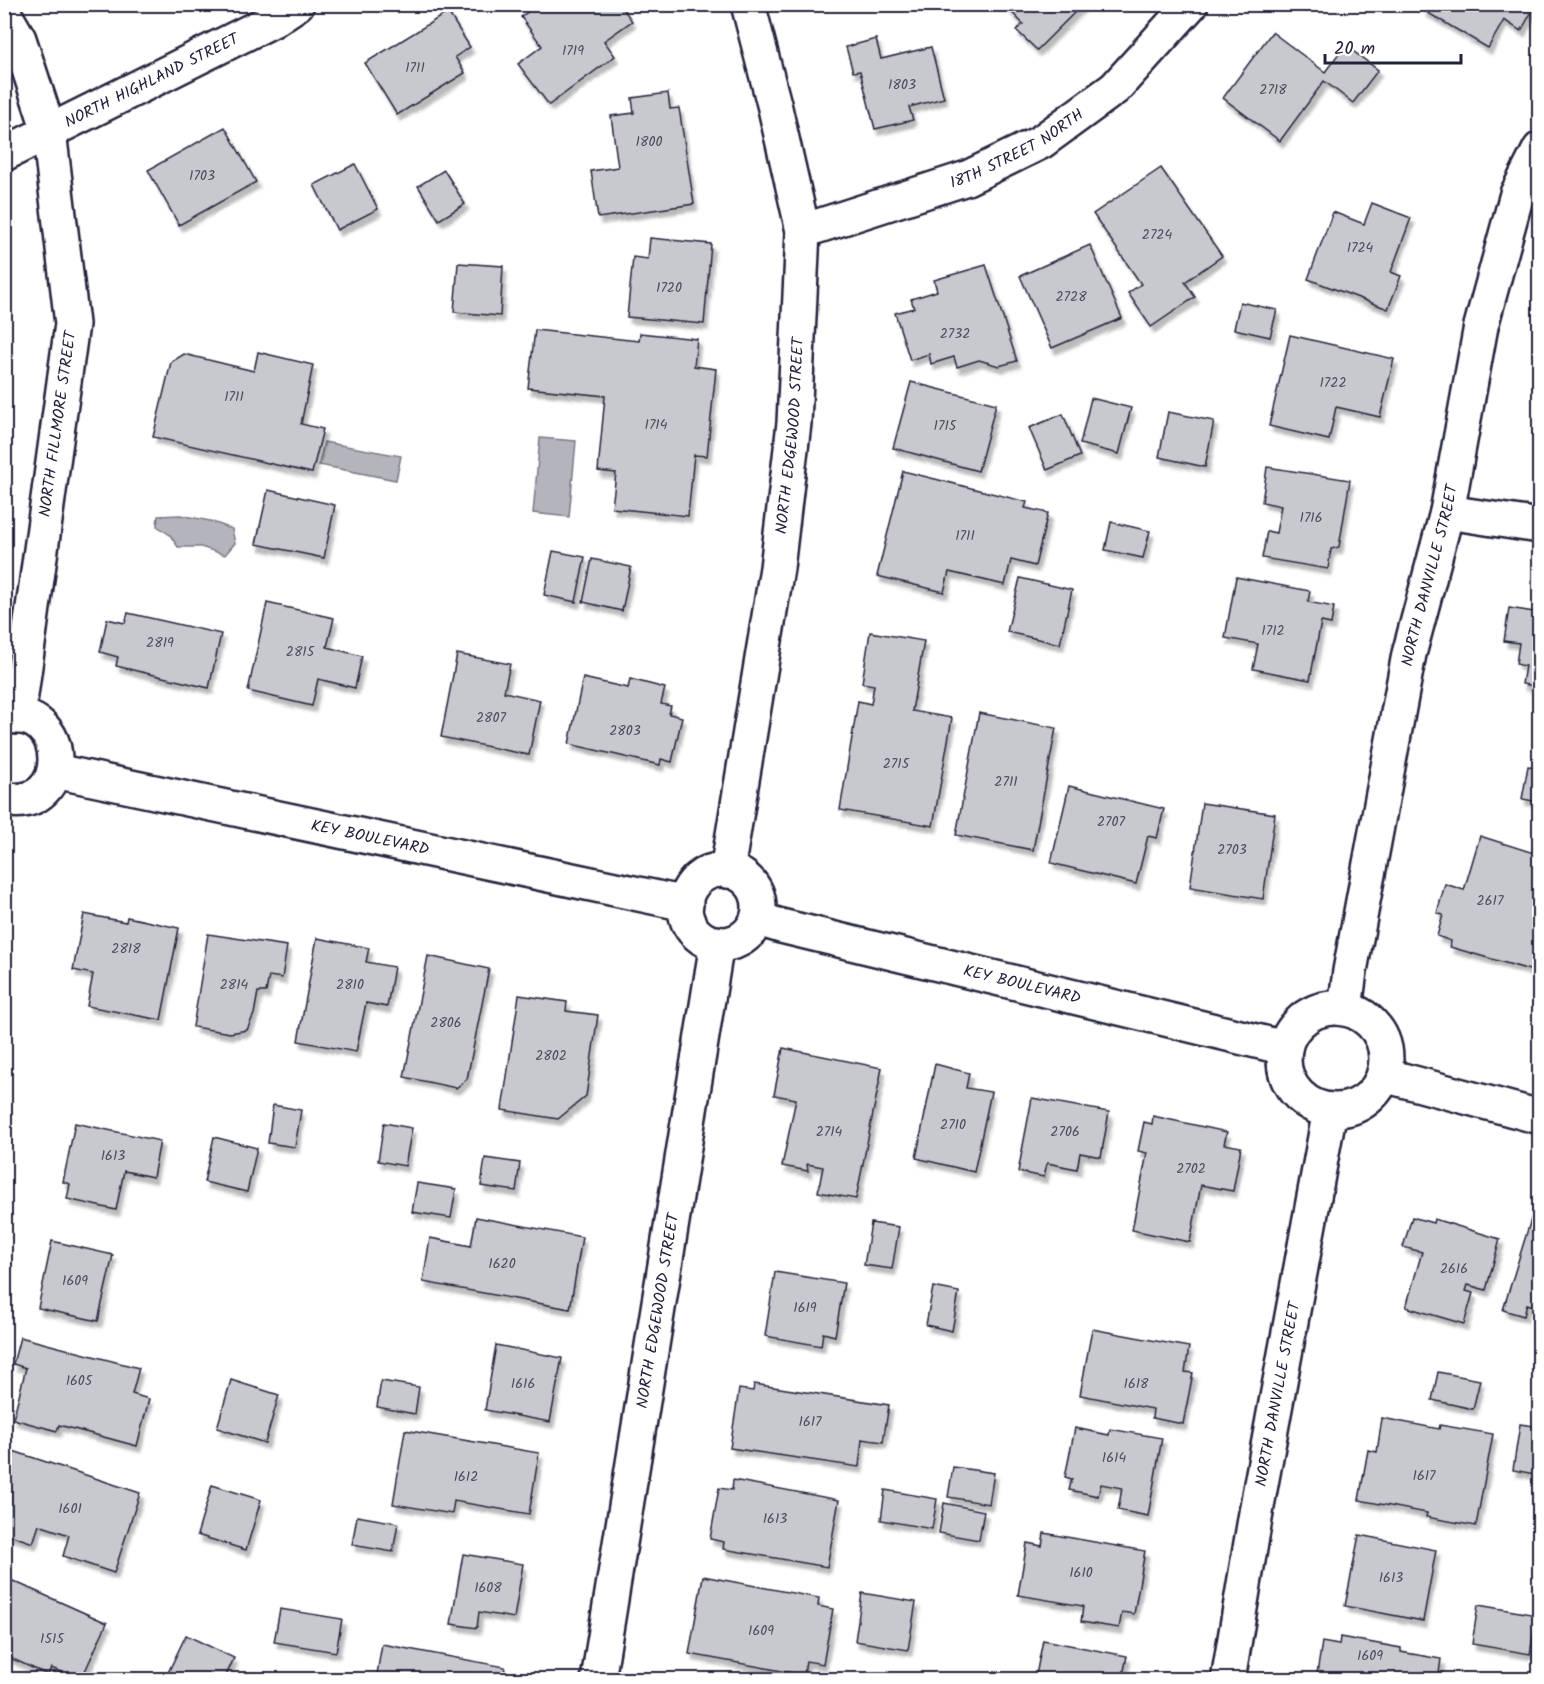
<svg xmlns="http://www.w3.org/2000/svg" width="1544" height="1684" viewBox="0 0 1544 1684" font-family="Kalam,sans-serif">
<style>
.water{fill:#b4b4bc;stroke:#7a7a88;stroke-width:1.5}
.building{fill:#c8c8cf;stroke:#22223b;stroke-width:1.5;filter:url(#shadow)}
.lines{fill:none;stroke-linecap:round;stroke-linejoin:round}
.minor-casing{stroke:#22223b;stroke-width:38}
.tertiary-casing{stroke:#22223b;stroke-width:38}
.minor{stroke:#fff;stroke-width:33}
.tertiary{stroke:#fff;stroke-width:33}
.labels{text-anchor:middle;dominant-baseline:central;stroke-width:4.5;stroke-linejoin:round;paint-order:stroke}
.number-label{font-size:14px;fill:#4c4c60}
.street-label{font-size:16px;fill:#22223b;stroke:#fff}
</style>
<defs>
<filter id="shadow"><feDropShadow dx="3.5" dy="6" stdDeviation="1.5" flood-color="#0004"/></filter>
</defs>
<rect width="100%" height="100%" fill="#fff"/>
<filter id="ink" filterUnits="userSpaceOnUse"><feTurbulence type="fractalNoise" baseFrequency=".0167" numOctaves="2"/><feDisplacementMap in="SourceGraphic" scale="12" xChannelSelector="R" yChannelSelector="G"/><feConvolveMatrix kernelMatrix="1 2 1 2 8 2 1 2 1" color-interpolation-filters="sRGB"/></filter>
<g filter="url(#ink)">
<g class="water">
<polygon points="540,438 576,441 569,517 533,513"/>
<polygon points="324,442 401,456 396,480 319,465"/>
<polygon points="180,515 210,521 232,529 235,543 225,555 201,547 178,547 170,535 157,526 158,516"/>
</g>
<g class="building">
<polygon points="538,4 620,4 632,21 604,41 615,56 549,105 518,64 542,46 521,17"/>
<polygon points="1004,4 1083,4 1037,50 1016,30 1023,24"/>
<polygon points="1426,4 1536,4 1521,31 1504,20 1488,48 1423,10"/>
<polygon points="448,12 470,47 455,57 465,73 397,115 365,63"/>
<polygon points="1272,32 1325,72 1345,45 1378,70 1353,103 1324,81 1280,141 1223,98"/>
<polygon points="876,39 881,59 931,47 944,98 909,107 913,120 875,129 860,71 853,72 846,47"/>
<polygon points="668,93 670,109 679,108 694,204 598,218 591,171 618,167 611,116 634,113 632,98"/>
<polygon points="225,127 256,182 179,225 148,170"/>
<polygon points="355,164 378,209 337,230 314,185"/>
<polygon points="1161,168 1222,256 1185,282 1195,297 1151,327 1128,293 1141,284 1093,214"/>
<polygon points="444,170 465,204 439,220 418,186"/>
<polygon points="1372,203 1411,218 1391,272 1401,276 1388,309 1308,279 1333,212 1364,224"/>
<polygon points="650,238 711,244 704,324 627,317 633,257 648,259"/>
<polygon points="1090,245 1122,318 1052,348 1020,276"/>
<polygon points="458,263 503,266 500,316 454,312"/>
<polygon points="986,265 1017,361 999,366 979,360 957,367 954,357 931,364 929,354 910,360 895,313 914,308 911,299 937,291 934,280"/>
<polygon points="1240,302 1277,310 1270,337 1234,329"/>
<polygon points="535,330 639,341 640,333 697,339 694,366 716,369 707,456 694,455 688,516 612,508 616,473 598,471 605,396 528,388"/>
<polygon points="1290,335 1394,359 1380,417 1336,407 1329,440 1269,426"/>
<polygon points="258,352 313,365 301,424 323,429 312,473 153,437 171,362 184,354 254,371"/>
<polygon points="911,382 996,404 978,471 893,448"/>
<polygon points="1091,398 1131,408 1119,454 1080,444"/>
<polygon points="1168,412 1214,421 1205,467 1159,457"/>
<polygon points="1063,414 1080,456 1047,470 1029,428"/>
<polygon points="1267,467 1350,480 1339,547 1331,549 1328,569 1262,558 1267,531 1276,533 1281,506 1262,502"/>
<polygon points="903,471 1027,502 1025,508 1048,513 1035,566 1011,560 1005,585 949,572 944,592 877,576"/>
<polygon points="268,490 335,505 324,558 256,544"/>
<polygon points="1111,522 1150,531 1143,558 1105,550"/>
<polygon points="553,551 585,557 576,602 544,595"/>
<polygon points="592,559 631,567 622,611 583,602"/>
<polygon points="1236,577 1310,591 1308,602 1334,607 1331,624 1321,622 1310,680 1253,669 1258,644 1225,638"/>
<polygon points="1020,578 1072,590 1060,644 1007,632"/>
<polygon points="267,603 334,618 327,647 362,656 355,688 318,679 312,706 248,691"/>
<polygon points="1509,608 1540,613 1540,687 1522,684 1525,666 1516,664 1519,643 1504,641"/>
<polygon points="128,613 221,634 209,688 116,666 118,657 100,652 107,619 125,623"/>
<polygon points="870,632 924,641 912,711 952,718 933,826 840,810 858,701 871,704 874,685 862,683"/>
<polygon points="457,654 510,664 504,692 540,700 529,755 441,737"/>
<polygon points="583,678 628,688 630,679 665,688 661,704 671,706 669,714 682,717 672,762 661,759 660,765 569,744"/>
<polygon points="979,713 1056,728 1033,850 956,835"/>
<polygon points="1528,766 1540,768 1540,802 1522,799"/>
<polygon points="1069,786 1164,809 1157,838 1148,836 1136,884 1051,863"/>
<polygon points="1202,803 1275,814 1263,899 1190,887"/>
<polygon points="1480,836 1540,855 1540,973 1450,947 1451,941 1437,936 1443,915 1437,913 1445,884 1464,890"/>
<polygon points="84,914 126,922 127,917 179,928 161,1020 87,1006 93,974 73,970"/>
<polygon points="208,934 287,946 282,978 269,976 266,992 258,992 254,1014 247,1030 230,1033 193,1027"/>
<polygon points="317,938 369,948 366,962 394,967 387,1007 366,1003 356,1052 298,1041"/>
<polygon points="428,956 489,969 467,1079 456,1088 404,1077"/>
<polygon points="519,995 567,1002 566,1011 598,1015 586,1096 558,1119 502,1110"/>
<polygon points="783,1048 882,1068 856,1199 818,1192 823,1167 807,1164 808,1171 782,1166 796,1099 774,1095"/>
<polygon points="935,1064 969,1073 966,1088 991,1092 974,1172 916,1158"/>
<polygon points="1032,1098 1109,1112 1101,1157 1080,1153 1077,1169 1047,1163 1044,1177 1018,1172"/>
<polygon points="273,1105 301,1110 295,1147 268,1143"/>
<polygon points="1153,1116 1227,1132 1224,1144 1241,1147 1233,1191 1201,1185 1190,1242 1132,1230 1147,1153 1138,1151 1144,1122 1152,1124"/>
<polygon points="75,1123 160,1141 153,1177 124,1171 116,1210 67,1199 70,1184 63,1182"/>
<polygon points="384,1123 412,1128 405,1166 378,1161"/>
<polygon points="214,1137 257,1148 247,1192 204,1182"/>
<polygon points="485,1158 520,1163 516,1191 481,1186"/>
<polygon points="417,1183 456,1189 451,1218 412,1212"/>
<polygon points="1536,1203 1540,1204 1540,1308 1527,1304 1524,1316 1503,1310"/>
<polygon points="476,1217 582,1237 570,1309 423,1282 430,1238 471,1246"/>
<polygon points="1412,1217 1433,1223 1434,1219 1500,1239 1486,1290 1468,1285 1466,1291 1473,1293 1464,1324 1406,1307 1422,1252 1403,1247"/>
<polygon points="871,1223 899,1227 892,1269 864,1265"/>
<polygon points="52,1241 113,1255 98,1321 38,1308"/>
<polygon points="775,1272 844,1283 835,1336 823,1333 821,1346 765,1336"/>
<polygon points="933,1287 959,1292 952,1331 926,1325"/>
<polygon points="1092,1329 1189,1347 1185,1372 1193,1373 1183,1424 1152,1418 1153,1409 1080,1395"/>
<polygon points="20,1337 139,1368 132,1394 149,1399 137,1446 59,1425 57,1431 13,1419 26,1368 13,1364"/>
<polygon points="496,1345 562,1358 550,1422 485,1410"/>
<polygon points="1438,1372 1480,1380 1473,1409 1432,1400"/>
<polygon points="231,1380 279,1395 265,1443 217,1428"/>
<polygon points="381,1381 419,1387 415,1414 377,1407"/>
<polygon points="754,1384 889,1405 883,1442 862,1439 859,1467 730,1448 739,1389 753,1391"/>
<polygon points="1382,1418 1439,1429 1440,1425 1493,1434 1476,1526 1426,1517 1427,1513 1359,1500 1368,1450 1377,1452"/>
<polygon points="1520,1424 1540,1427 1540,1475 1513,1470"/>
<polygon points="1075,1428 1109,1435 1110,1429 1162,1438 1148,1516 1118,1510 1122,1488 1101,1484 1098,1496 1069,1490 1072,1479 1065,1477"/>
<polygon points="405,1430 539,1453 529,1514 454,1501 452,1514 393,1504"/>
<polygon points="4,1448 140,1493 114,1573 63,1556 69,1535 39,1525 33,1543 4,1533"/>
<polygon points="953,1467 994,1473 989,1504 948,1497"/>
<polygon points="733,1480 839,1500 827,1567 723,1549 724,1542 710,1539 719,1488 732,1490"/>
<polygon points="212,1485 261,1500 246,1550 197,1535"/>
<polygon points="885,1490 937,1499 932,1529 881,1520"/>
<polygon points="944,1503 984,1511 979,1540 939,1533"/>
<polygon points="357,1516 398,1523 393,1552 352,1545"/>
<polygon points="1044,1533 1145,1551 1134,1614 1122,1612 1119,1628 1081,1622 1083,1606 1018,1595 1027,1543 1042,1546"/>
<polygon points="1359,1535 1436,1550 1423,1621 1345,1606"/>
<polygon points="463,1554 523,1564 514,1618 479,1612 477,1628 451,1624"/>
<polygon points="703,1576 819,1598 818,1606 833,1609 823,1664 806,1661 804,1675 689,1654"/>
<polygon points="4,1577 107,1623 81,1680 51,1668 48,1675 4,1655"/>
<polygon points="862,1593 916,1602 908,1650 855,1641"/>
<polygon points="1478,1605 1537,1615 1530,1654 1472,1644"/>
<polygon points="280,1609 342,1619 336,1652 274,1642"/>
<polygon points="186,1635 234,1658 224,1680 165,1679"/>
<polygon points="1340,1637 1401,1648 1401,1652 1441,1659 1438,1680 1316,1680 1322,1642 1339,1645"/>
<polygon points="1043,1640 1127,1656 1122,1680 1035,1680"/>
<polygon points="382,1644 505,1667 503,1680 376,1680"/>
</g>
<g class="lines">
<g class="minor-casing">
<g id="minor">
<polyline points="4,13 19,39 49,131 72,324 18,717"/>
<path id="s1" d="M803,231L967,178L1041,142L1115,88L1191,4"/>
<polyline points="1447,512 1540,526"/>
<path d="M4,718C70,703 74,814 4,799"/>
<path id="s2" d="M55,771L686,904"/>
<circle cx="722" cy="907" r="37"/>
<path id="s3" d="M727,871L777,568L794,423L803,231L775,108L748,4"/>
<path id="s4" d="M758,919L781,926L1285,1048"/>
<circle cx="1335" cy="1059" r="51"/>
<path id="s5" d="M1345,1009L1350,971L1409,654L1447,512L1481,326L1517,194L1540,149"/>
<polyline points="1384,1075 1540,1117"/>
<path id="s6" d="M598,1680L717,943"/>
<path id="s7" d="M1228,1680L1259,1495L1330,1110"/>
</g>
</g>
<g class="tertiary-casing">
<g id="tertiary">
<path id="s8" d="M4,154L273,20L297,4"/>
</g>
</g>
<use href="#minor" class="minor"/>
<use href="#tertiary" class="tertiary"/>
</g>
</g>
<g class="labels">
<g class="number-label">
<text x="573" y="51">1719</text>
<text x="415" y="68">1711</text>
<text x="902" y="85">1803</text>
<text x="1273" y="90">2718</text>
<text x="649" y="142">1800</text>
<text x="202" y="176">1703</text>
<text x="1157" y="235">2724</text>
<text x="1360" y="248">1724</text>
<text x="669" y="288">1720</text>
<text x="1071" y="297">2728</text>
<text x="955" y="334">2732</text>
<text x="1333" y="383">1722</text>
<text x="234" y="397">1711</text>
<text x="656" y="425">1714</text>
<text x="945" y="426">1715</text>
<text x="1311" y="518">1716</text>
<text x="965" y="536">1711</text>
<text x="1273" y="631">1712</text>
<text x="160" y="643">2819</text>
<text x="300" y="652">2815</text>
<text x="491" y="718">2807</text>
<text x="625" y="731">2803</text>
<text x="896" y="764">2715</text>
<text x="1006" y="782">2711</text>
<text x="1111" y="822">2707</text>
<text x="1232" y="850">2703</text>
<text x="1490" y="901">2617</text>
<text x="126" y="949">2818</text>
<text x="234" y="985">2814</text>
<text x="350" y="985">2810</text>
<text x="446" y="1023">2806</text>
<text x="551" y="1056">2802</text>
<text x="953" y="1125">2710</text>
<text x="829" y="1132">2714</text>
<text x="1065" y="1132">2706</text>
<text x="113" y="1156">1613</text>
<text x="1191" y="1169">2702</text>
<text x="502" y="1264">1620</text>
<text x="1454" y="1269">2616</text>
<text x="75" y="1281">1609</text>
<text x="805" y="1308">1619</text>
<text x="79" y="1381">1605</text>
<text x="523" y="1384">1616</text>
<text x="1136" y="1384">1618</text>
<text x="810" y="1422">1617</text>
<text x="1114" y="1458">1614</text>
<text x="1424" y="1476">1617</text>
<text x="466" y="1477">1612</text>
<text x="70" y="1509">1601</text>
<text x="775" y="1519">1613</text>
<text x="1081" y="1573">1610</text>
<text x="1391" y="1578">1613</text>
<text x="488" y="1588">1608</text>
<text x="761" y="1631">1609</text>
<text x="52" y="1639">1515</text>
<text x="1370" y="1656">1609</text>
</g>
<g class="street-label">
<text stroke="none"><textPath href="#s8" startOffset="165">NORTH HIGHLAND STREET</textPath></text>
<text stroke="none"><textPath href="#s1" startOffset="230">18TH STREET NORTH</textPath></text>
<text transform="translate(58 424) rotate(-82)">NORTH FILLMORE STREET</text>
<text stroke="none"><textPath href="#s3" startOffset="440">NORTH EDGEWOOD STREET</textPath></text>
<text stroke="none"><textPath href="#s5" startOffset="442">NORTH DANVILLE STREET</textPath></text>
<text stroke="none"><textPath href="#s2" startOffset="322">KEY BOULEVARD</textPath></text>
<text stroke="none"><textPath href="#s4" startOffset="272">KEY BOULEVARD</textPath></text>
<text stroke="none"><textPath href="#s6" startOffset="374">NORTH EDGEWOOD STREET</textPath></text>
<text stroke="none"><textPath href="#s7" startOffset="290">NORTH DANVILLE STREET</textPath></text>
</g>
</g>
<rect width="1544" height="1684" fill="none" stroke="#fff" stroke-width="24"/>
<rect x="12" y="12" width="1520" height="1660" fill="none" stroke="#22223b" stroke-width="2" filter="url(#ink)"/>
<path d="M1325 54v9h136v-9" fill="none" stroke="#22223b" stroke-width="3"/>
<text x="1334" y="54" font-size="18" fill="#22223b" stroke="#ffffff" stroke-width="4.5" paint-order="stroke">20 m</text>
</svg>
